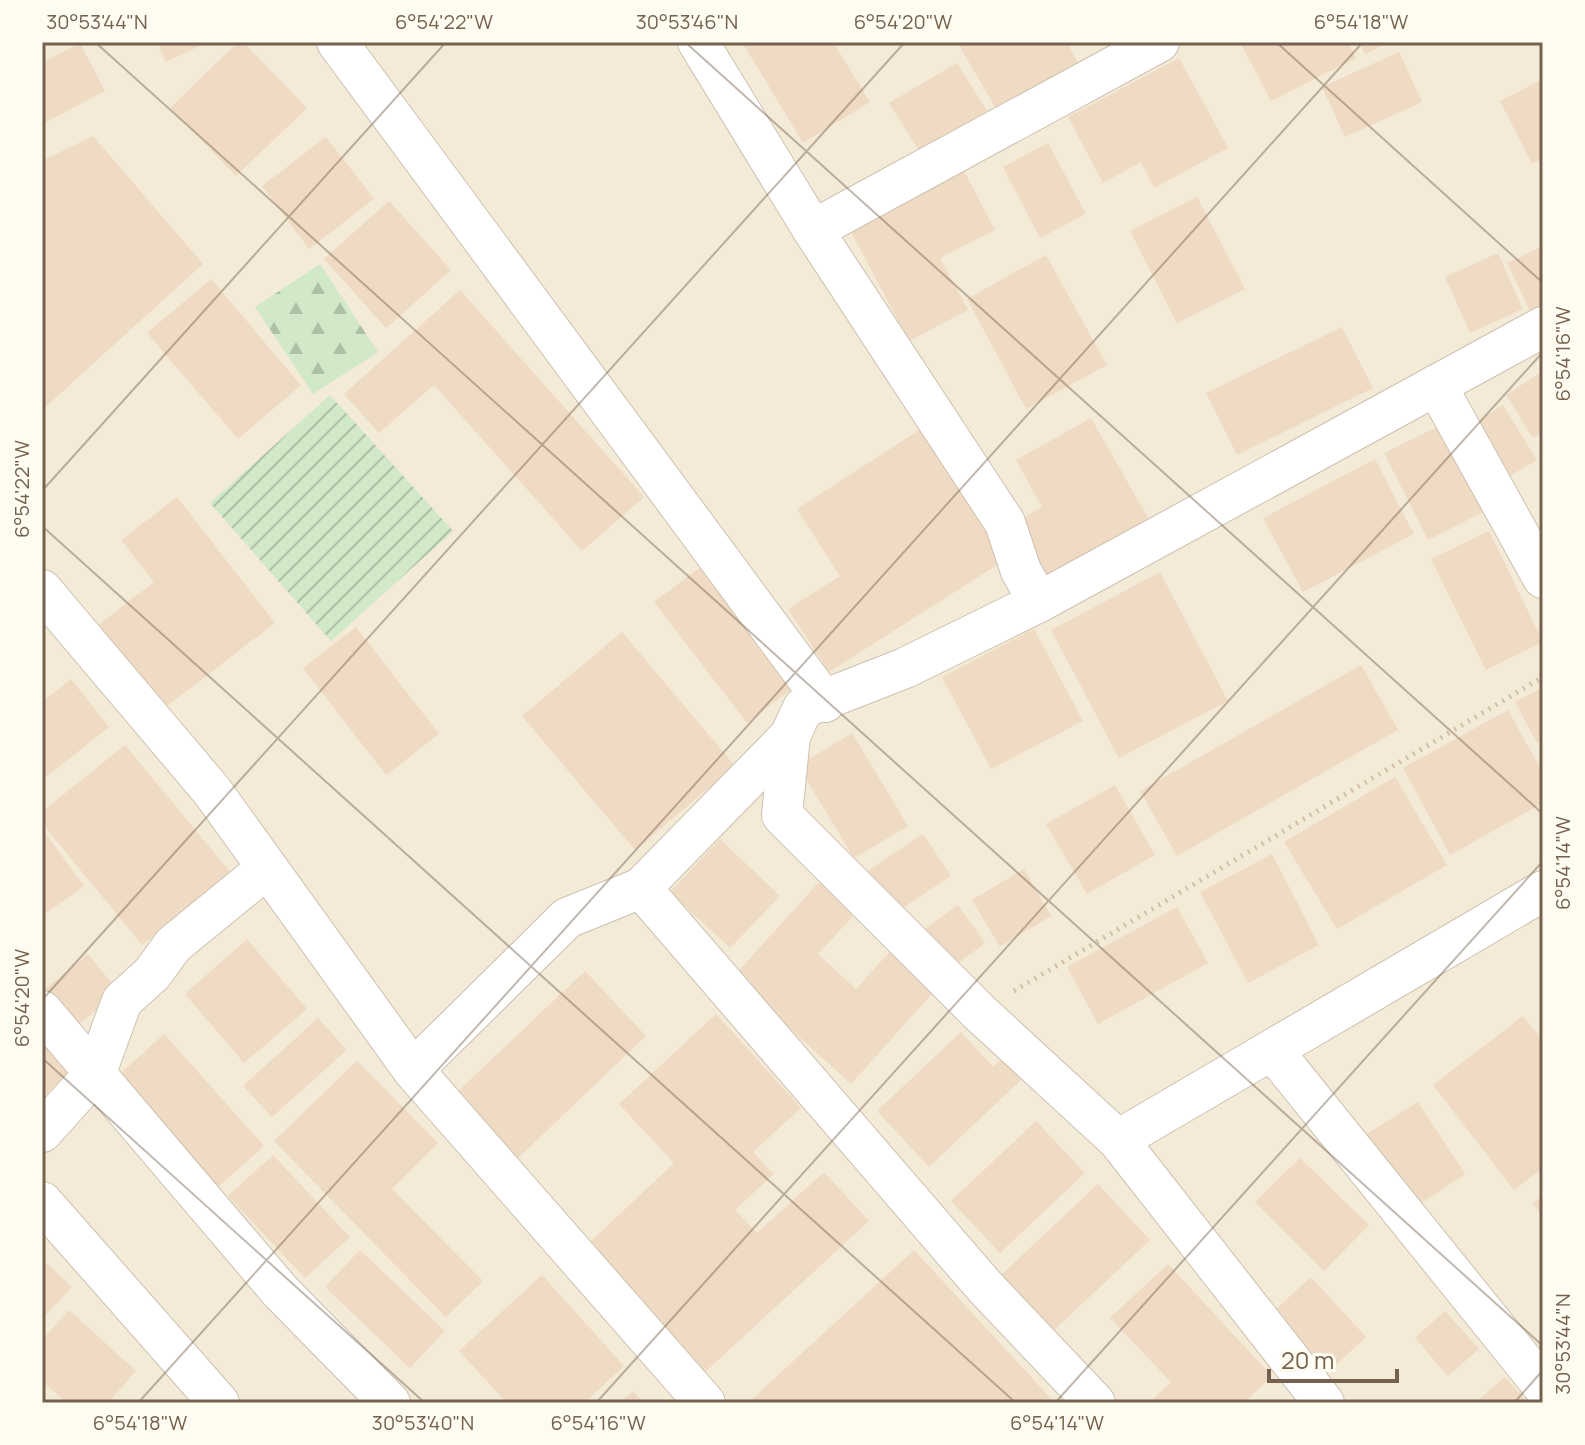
<svg xmlns="http://www.w3.org/2000/svg" width="1585" height="1445" viewBox="0 0 1585 1445" font-family="Manrope,sans-serif">
<style>
.residential{fill:#f3ead8}
.forest{fill:url(#forest-firs)}
.garden{fill:url(#garden-furrows)}
.building{fill:#efdbc3}
.lines{fill:none;stroke-linecap:round;stroke-linejoin:round}
.street-casing{stroke:#cdc1b0;stroke-width:42}
.path{stroke:#d4bfa6;stroke-width:5;stroke-dasharray:2 6;stroke-linecap:butt}
.street{stroke:#fff;stroke-width:40}
.ticks{fill:none;stroke:#75624e;stroke-width:2;stroke-opacity:0.45}
.neatline{fill:none;stroke:#75624e;stroke-width:3}
.ticks-label{font-size:20px;text-anchor:middle;fill:#75624e}
</style>
<defs>
<pattern id="forest-firs" width="22" height="20" patternUnits="userSpaceOnUse" patternTransform="scale(2)"><rect width="22" height="20" fill="#d1e9c8"/><path d="M5 1l3.5 6h-7zM16 11l3.5 6h-7z" fill="#aec0a5"/></pattern>
<pattern id="garden-furrows" width="10" height="10" patternUnits="userSpaceOnUse" patternTransform="scale(2)"><rect width="10" height="10" fill="#d1e9c8"/><path d="M-1 1l2-2M0 10L10 0M9 11l2-2" fill="none" stroke="#aec0a5"/></pattern>
</defs>
<rect width="100%" height="100%" fill="#fbf7ea"/>
<rect class="residential" x="42" y="42" width="1501" height="1361"/>
<polygon class="forest" points="320,264 378,352 313,394 255,307"/>
<polygon class="garden" points="330,395 453,531 331,641 210,503"/>
<g class="building">
<polygon points="157,42 208,42 166,62"/>
<polygon points="238,42 243,42 307,108 236,176 170,108"/>
<polygon points="742,42 833,42 870,102 803,143"/>
<polygon points="957,42 1067,42 1080,67 998,112"/>
<polygon points="1240,42 1348,42 1356,58 1271,101"/>
<polygon points="1359,42 1389,42 1365,54"/>
<polygon points="80,43 105,91 42,124 42,63"/>
<polygon points="1399,52 1422,102 1345,137 1322,87"/>
<polygon points="1179,58 1228,148 1154,188 1141,162 1103,183 1068,117"/>
<polygon points="957,63 989,114 922,155 889,103"/>
<polygon points="1543,79 1543,158 1532,164 1500,101"/>
<polygon points="93,136 203,264 42,410 42,161"/>
<polygon points="326,137 374,199 309,249 262,186"/>
<polygon points="1048,143 1086,214 1040,238 1003,167"/>
<polygon points="964,171 995,230 940,258 968,310 909,341 850,230"/>
<polygon points="1197,197 1245,289 1177,323 1130,231"/>
<polygon points="389,201 451,270 386,328 324,259"/>
<polygon points="1543,246 1543,308 1531,313 1507,263"/>
<polygon points="1498,253 1523,309 1470,333 1445,277"/>
<polygon points="1046,255 1107,365 1026,409 967,299"/>
<polygon points="211,279 301,385 238,439 147,333"/>
<polygon points="460,290 644,497 582,551 434,385 379,433 344,394"/>
<polygon points="1342,327 1373,388 1237,455 1206,393"/>
<polygon points="1543,371 1543,432 1533,438 1506,395"/>
<polygon points="1503,405 1537,460 1508,477 1475,423"/>
<polygon points="1091,418 1151,523 1048,582 1014,523 1042,507 1016,460"/>
<polygon points="1439,426 1483,512 1428,540 1384,453"/>
<polygon points="924,427 1008,558 829,672 788,609 840,576 797,509"/>
<polygon points="1375,459 1414,534 1303,592 1263,518"/>
<polygon points="177,497 275,623 158,713 93,629 154,582 121,540"/>
<polygon points="1489,531 1543,642 1486,670 1431,559"/>
<polygon points="702,566 794,687 747,723 654,602"/>
<polygon points="1160,572 1228,701 1119,758 1051,630"/>
<polygon points="356,627 439,734 386,775 303,668"/>
<polygon points="1034,629 1083,721 991,769 942,677"/>
<polygon points="622,632 735,766 635,850 522,716"/>
<polygon points="1361,665 1398,730 1177,856 1140,791"/>
<polygon points="71,679 109,727 42,780 42,702"/>
<polygon points="1543,687 1543,740 1537,743 1515,702"/>
<polygon points="1508,710 1543,773 1543,803 1450,855 1403,768"/>
<polygon points="852,733 908,826 854,858 798,766"/>
<polygon points="125,745 231,873 142,945 42,823 42,812"/>
<polygon points="1395,777 1447,865 1337,929 1284,842"/>
<polygon points="1115,785 1155,855 1087,894 1046,824"/>
<polygon points="42,829 84,886 42,916"/>
<polygon points="923,834 951,876 895,913 866,872"/>
<polygon points="720,839 780,896 730,948 670,892"/>
<polygon points="1272,854 1319,945 1248,983 1200,892"/>
<polygon points="1024,869 1051,916 1000,947 972,900"/>
<polygon points="820,881 856,913 818,954 856,989 894,947 938,987 851,1084 733,977"/>
<polygon points="958,905 985,943 944,974 916,935"/>
<polygon points="1177,907 1208,963 1098,1024 1067,967"/>
<polygon points="247,939 307,1009 244,1063 185,994"/>
<polygon points="88,954 119,992 74,1028 43,991"/>
<polygon points="585,971 646,1036 516,1160 454,1095"/>
<polygon points="716,1014 801,1108 753,1152 774,1174 735,1210 757,1233 824,1172 869,1221 705,1372 587,1245 674,1163 619,1104"/>
<polygon points="1523,1016 1543,1041 1543,1168 1514,1190 1433,1085"/>
<polygon points="318,1018 347,1050 272,1117 243,1086"/>
<polygon points="961,1032 993,1067 1003,1057 1023,1078 929,1167 877,1111"/>
<polygon points="164,1034 264,1146 218,1187 119,1075"/>
<polygon points="42,1037 72,1069 42,1098"/>
<polygon points="357,1061 438,1143 392,1189 483,1281 446,1317 274,1141"/>
<polygon points="1418,1102 1465,1174 1414,1208 1367,1134"/>
<polygon points="1036,1121 1085,1173 1000,1253 951,1201"/>
<polygon points="273,1155 350,1237 305,1278 228,1196"/>
<polygon points="1300,1158 1369,1225 1324,1271 1255,1202"/>
<polygon points="1098,1184 1150,1240 1050,1334 998,1278"/>
<polygon points="1543,1195 1543,1217 1533,1203"/>
<polygon points="360,1250 445,1331 410,1368 325,1287"/>
<polygon points="914,1250 1055,1403 748,1403"/>
<polygon points="42,1259 72,1287 42,1319"/>
<polygon points="1168,1264 1272,1376 1244,1403 1149,1403 1171,1382 1110,1318"/>
<polygon points="542,1275 624,1366 584,1403 507,1403 459,1351"/>
<polygon points="1311,1277 1366,1337 1327,1373 1271,1314"/>
<polygon points="69,1310 136,1371 108,1403 67,1403 42,1381 42,1340"/>
<polygon points="1445,1311 1479,1349 1448,1376 1415,1338"/>
<polygon points="1505,1377 1528,1403 1475,1403"/>
<polygon points="633,1391 644,1403 619,1403"/>
</g>
<g class="lines">
<g class="street-casing">
<g id="street">
<polyline points="337,42 825,702"/>
<polyline points="698,42 813,230"/>
<polyline points="1436,385 1543,578"/>
<polyline points="42,590 212,791 413,1070 567,918 641,888 790,736 803,708 905,668 1039,602 1543,327"/>
<polyline points="1039,602 1021,571 1005,523 813,230 1159,42"/>
<polyline points="790,736 782,815 979,1012 1118,1140 1324,1403"/>
<polyline points="641,888 985,1287 1095,1403"/>
<polyline points="42,1011 280,1291 390,1403"/>
<polyline points="1273,1051 1543,1386"/>
<polyline points="413,1070 705,1403"/>
<polyline points="42,1132 96,1072 122,1001 152,974 173,945 266,869"/>
<polyline points="1118,1140 1543,891"/>
<polyline points="42,1202 219,1403"/>
</g>
</g>
<polyline class="path" points="1014,991 1543,677"/>
<use href="#street" class="street"/>
</g>
<path class="ticks" d="M95,42L1543,1346M685,42L1543,814M1276,42L1543,283M42,491L446,42M42,526L1016,1403M42,1000L905,42M42,1058L425,1403M138,1403L1363,42M596,1403L1543,352M1055,1403L1543,861M1514,1403L1543,1370"/>
<rect width="1585" height="1445" fill="none" stroke="#fefbf0" stroke-width="88"/>
<path d="M1269 1369v12h128v-12" fill="none" stroke="#75624e" stroke-width="4"/>
<text x="1281" y="1369" font-size="24" fill="#75624e" stroke="#fefbf0" stroke-width="6" paint-order="stroke">20 m</text>
<rect x="44" y="44" width="1497" height="1357" class="neatline"/>
<g class="ticks-label">
<text x="97" y="29">30°53'44"N</text>
<text x="444" y="29">6°54'22"W</text>
<text x="687" y="29">30°53'46"N</text>
<text x="903" y="29">6°54'20"W</text>
<text x="1361" y="29">6°54'18"W</text>
<text transform="translate(1563 354) rotate(-90)" y="7">6°54'16"W</text>
<text transform="translate(22 489) rotate(-90)" y="7">6°54'22"W</text>
<text transform="translate(1563 863) rotate(-90)" y="7">6°54'14"W</text>
<text transform="translate(22 998) rotate(-90)" y="7">6°54'20"W</text>
<text transform="translate(1563 1344) rotate(-90)" y="7">30°53'44"N</text>
<text x="140" y="1430">6°54'18"W</text>
<text x="423" y="1430">30°53'40"N</text>
<text x="598" y="1430">6°54'16"W</text>
<text x="1057" y="1430">6°54'14"W</text>
</g>
</svg>
